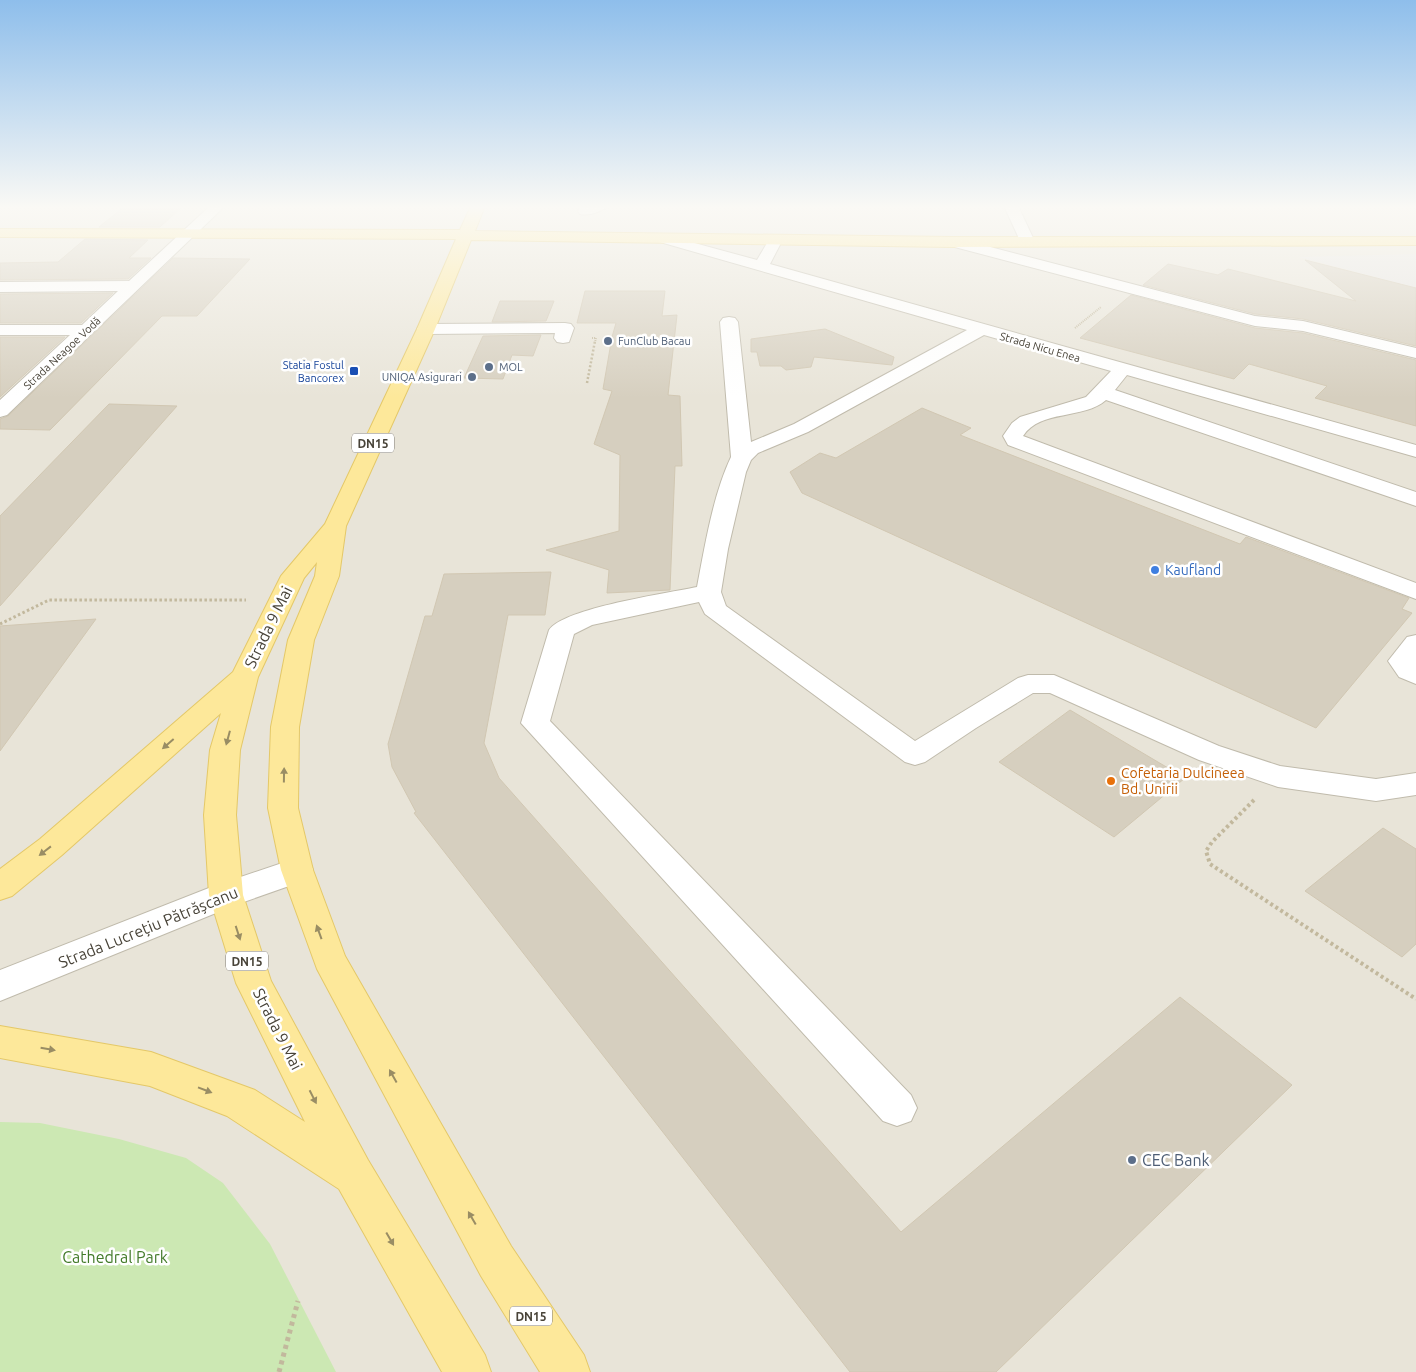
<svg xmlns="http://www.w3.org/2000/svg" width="1416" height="1372" viewBox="0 0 1416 1372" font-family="Ubuntu,sans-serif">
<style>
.residential{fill:#e8e4d8}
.green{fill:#cce8b3}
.parking{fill:#e6e4e1}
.building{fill:#d6cfbf;stroke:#d1c7b2}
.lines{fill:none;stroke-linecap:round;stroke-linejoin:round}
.minor-casing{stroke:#c0bbac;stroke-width:2}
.major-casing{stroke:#e4c868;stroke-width:2}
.path-far4{stroke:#c2b89d;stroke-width:2;stroke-dasharray:1 1;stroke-linecap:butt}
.path-far3{stroke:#c2b89d;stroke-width:2.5;stroke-dasharray:2 2;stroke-linecap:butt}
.path-far2{stroke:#c2b89d;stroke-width:3;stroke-dasharray:2.5 2.5;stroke-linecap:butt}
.path-far1{stroke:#c2b89d;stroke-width:4;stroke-dasharray:3 3;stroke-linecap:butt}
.path{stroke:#c2b89d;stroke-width:5;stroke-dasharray:4 4;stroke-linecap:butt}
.minor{fill:#fff;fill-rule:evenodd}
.major{fill:#fde89a;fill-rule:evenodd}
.oneway{fill:#998d64}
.service-dot{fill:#5c6f8a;stroke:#fff;stroke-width:2}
.transit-dot{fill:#1a4fb4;stroke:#fff;stroke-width:2}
.shop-dot{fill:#3f7fe0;stroke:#fff;stroke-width:2}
.food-dot{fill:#e8710a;stroke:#fff;stroke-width:2}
.labels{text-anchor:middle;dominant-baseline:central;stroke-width:5;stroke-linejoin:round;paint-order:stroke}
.far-service-label{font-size:11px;fill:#4e5e75;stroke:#fff;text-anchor:start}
.far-street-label{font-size:11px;fill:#484338;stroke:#fff}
.far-transit-label{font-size:11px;fill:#164399;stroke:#fff;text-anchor:end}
.shield{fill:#fff;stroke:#7f7b74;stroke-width:1}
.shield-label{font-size:12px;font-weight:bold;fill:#484338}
.shop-label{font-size:14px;fill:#366cbe;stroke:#fff;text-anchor:start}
.food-label{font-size:14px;fill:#c56008;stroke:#fff;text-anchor:start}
.near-street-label{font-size:16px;fill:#484338;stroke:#fff}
.near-service-label{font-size:16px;fill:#4e5e75;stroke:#fff;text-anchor:start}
.near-park-label{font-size:16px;fill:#437b2a;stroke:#fff}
</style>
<rect width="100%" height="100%" fill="#f5f2e9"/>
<rect class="residential" x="0" y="206" width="1416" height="1166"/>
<polygon class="green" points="0,1122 40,1123 119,1139 186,1158 223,1183 270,1244 336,1372 0,1372"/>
<polygon class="parking" points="1416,254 1416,288 1299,257"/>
<g class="building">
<polygon points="125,206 183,206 160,227 99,227"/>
<polygon points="85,239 148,240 129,258 151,258 128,279 0,280 0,263 58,262"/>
<polygon points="173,258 250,259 197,316 162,316 50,430 0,429 0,419 8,416"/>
<polygon points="1305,260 1416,288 1416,346 1303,319 1255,314 1143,285 1168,264 1218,275 1228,269 1356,301"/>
<polygon points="585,291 665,291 662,316 677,315 668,395 680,396 682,466 675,466 670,590 607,593 609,570 546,550 619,531 620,455 594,444 612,391 603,389 612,337 616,323 577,323"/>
<polygon points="113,293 81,323 0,323 0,294"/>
<polygon points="1131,295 1255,328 1303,333 1416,360 1416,426 1315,398 1327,386 1249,364 1234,379 1080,338"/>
<polygon points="500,301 554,301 546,321 492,322"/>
<polygon points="825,329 894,357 892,365 814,357 811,367 786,370 781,366 760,366 757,352 751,352 751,339"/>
<polygon points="541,335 533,356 512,355 503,379 464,378 483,336"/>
<polygon points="0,337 65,337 0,397"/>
<polygon points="109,404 177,406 0,606 0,516"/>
<polygon points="922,408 971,428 960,435 1240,544 1246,537 1409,598 1402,609 1412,613 1316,728 802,493 790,472 820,453 836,458"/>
<polygon points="551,572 545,615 508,615 484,743 499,778 901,1232 1180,997 1292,1085 996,1372 850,1372 414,813 416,812 392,767 388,744 425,616 432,616 444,574"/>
<polygon points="96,619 0,751 0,626"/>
<polygon points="1070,710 1185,778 1114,837 999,762"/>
<polygon points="1383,828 1416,849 1416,944 1402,957 1305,891"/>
</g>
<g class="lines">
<g class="minor-casing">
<g id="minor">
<polygon points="210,206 225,206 7,415 0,417 0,400 70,335 0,335 0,325 82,325 118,291 0,292 0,282 129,281"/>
<path d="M587,206H607C602,212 588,216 580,214L578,211L580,208Z"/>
<polygon points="1004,206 1018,206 1035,242 1032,245 1022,245"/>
<path d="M665,235L757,260L770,238H780L782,241L770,264L1416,445V457L1127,375L1115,390L1416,492V506L1106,400C1083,420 1041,409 1023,436L1416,583V599L1008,445L1003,436L1012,423L1020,417L1086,397L1111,371L984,335L808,432L758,453L751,460L746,472L728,549L721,592L726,606L915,741L1018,678L1028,675H1054L1219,746L1280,766L1376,779L1416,773V795L1376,801L1278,787L1199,760L1050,693H1033L976,728L925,762L915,765L905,762L705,614L699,602L592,625L574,634L550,721L911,1095L917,1108L911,1121L897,1126L883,1121L521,723L549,630C564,608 668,593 697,587C705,545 713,495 731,457L720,322L723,318L729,317L735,318L738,322L751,442L794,424L967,330L660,242L658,239L660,236Z"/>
<polygon points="952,237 1255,316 1303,321 1416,348 1416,358 1303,331 1255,326 947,245 944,242 947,239"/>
<polygon points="565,323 571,324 574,328 569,342 563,343 557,342 554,338 555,333 426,334 420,333 417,329 420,325 426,324"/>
<polygon points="1416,635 1416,684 1399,677 1388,661 1407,637"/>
<polygon points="297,858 309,861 313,870 309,879 238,904 0,1001 0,970 214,886"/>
</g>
</g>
<g class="major-casing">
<polygon id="major" points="471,206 485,206 475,231 952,237 1416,237 1416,245 952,247 471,240 435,329 346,526 339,576 314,640 299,727 298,808 313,870 345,956 511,1246 584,1355 590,1372 540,1372 481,1276 317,969 281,870 268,808 271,727 288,640 315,576 317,562 304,578 258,677 240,750 236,815 243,895 271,981 368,1160 485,1355 491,1372 442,1372 339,1189 227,1116 150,1086 0,1058 0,1026 151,1052 255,1090 305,1122 236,983 209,895 204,815 210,750 221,713 62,855 12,896 0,900 0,869 40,839 233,672 281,576 325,524 417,329 456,239 0,237 0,229 460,230"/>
</g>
<g class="path-far4">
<polyline points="1075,328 1101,307"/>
<polyline points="592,338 596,338 595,342"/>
</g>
<polyline class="path-far3" points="587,383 595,341"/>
<polyline class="path-far2" points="0,624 49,600 246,600"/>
<polyline class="path-far1" points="1254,800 1212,842 1206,851 1210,864 1416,999"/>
<polyline class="path" points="279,1372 298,1301"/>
<use href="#minor" class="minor"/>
<use href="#major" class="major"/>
</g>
<defs><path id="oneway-solid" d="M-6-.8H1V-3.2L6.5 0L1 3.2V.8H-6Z" transform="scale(1.25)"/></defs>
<g class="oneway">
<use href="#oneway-solid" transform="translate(228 738) rotate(105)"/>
<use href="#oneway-solid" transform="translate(168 744) rotate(139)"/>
<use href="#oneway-solid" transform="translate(284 775) rotate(-89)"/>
<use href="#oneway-solid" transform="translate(45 851) rotate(142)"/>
<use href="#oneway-solid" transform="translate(319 932) rotate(-110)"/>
<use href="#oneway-solid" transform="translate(238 933) rotate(72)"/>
<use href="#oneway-solid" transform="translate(48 1049) rotate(10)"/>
<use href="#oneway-solid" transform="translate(393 1076) rotate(-119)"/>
<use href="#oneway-solid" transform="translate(205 1090) rotate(21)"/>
<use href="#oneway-solid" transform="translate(313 1097) rotate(63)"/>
<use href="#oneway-solid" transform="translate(472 1218) rotate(-120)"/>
<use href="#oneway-solid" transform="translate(390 1239) rotate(60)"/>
</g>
<linearGradient id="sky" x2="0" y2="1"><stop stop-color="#8ebeeb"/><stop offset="0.52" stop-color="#faf9f5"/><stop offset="1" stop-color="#faf9f5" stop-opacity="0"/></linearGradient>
<rect width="1416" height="398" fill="url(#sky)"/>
<g class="service-dot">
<circle cx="608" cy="341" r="5"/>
<circle cx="489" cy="367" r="5"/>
<circle cx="472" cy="377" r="5"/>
<circle cx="1132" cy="1160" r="5"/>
</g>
<rect class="transit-dot" x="349" y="366" width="10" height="10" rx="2.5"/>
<circle class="shop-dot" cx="1155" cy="570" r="5"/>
<circle class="food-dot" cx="1111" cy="781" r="5"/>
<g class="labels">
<g class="far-service-label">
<text x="618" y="341">FunClub Bacau</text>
<text x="499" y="367">MOL</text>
<text x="462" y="377" text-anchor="end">UNIQA Asigurari</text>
</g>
<g class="far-street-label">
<text transform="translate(1040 347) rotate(16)">Strada Nicu Enea</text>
<text transform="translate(62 353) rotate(-43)">Strada Neagoe Vodă</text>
</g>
<g class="far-transit-label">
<text x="344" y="365">Statia Fostul<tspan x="344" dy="13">Bancorex</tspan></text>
</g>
<g class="shield">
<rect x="352" y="433.5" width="42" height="19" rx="4"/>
<rect x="226" y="951.5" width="42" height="19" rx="4"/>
<rect x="510" y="1306.5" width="42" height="19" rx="4"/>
</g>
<g class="shield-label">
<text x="373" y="443">DN15</text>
<text x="247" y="961">DN15</text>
<text x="531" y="1316">DN15</text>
</g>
<g class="shop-label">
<text x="1165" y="570">Kaufland</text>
</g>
<g class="food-label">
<text x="1121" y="773">Cofetaria Dulcineea<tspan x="1121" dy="16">Bd. Unirii</tspan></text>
</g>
<g class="near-street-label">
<text transform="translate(268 627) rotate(-64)">Strada 9 Mai</text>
<text transform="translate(148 927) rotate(-22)">Strada Lucrețiu Pătrășcanu</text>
<text transform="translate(278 1029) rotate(63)">Strada 9 Mai</text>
</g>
<g class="near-service-label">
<text x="1142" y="1160">CEC Bank</text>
</g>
<g class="near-park-label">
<text x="115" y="1257">Cathedral Park</text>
</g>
</g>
</svg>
